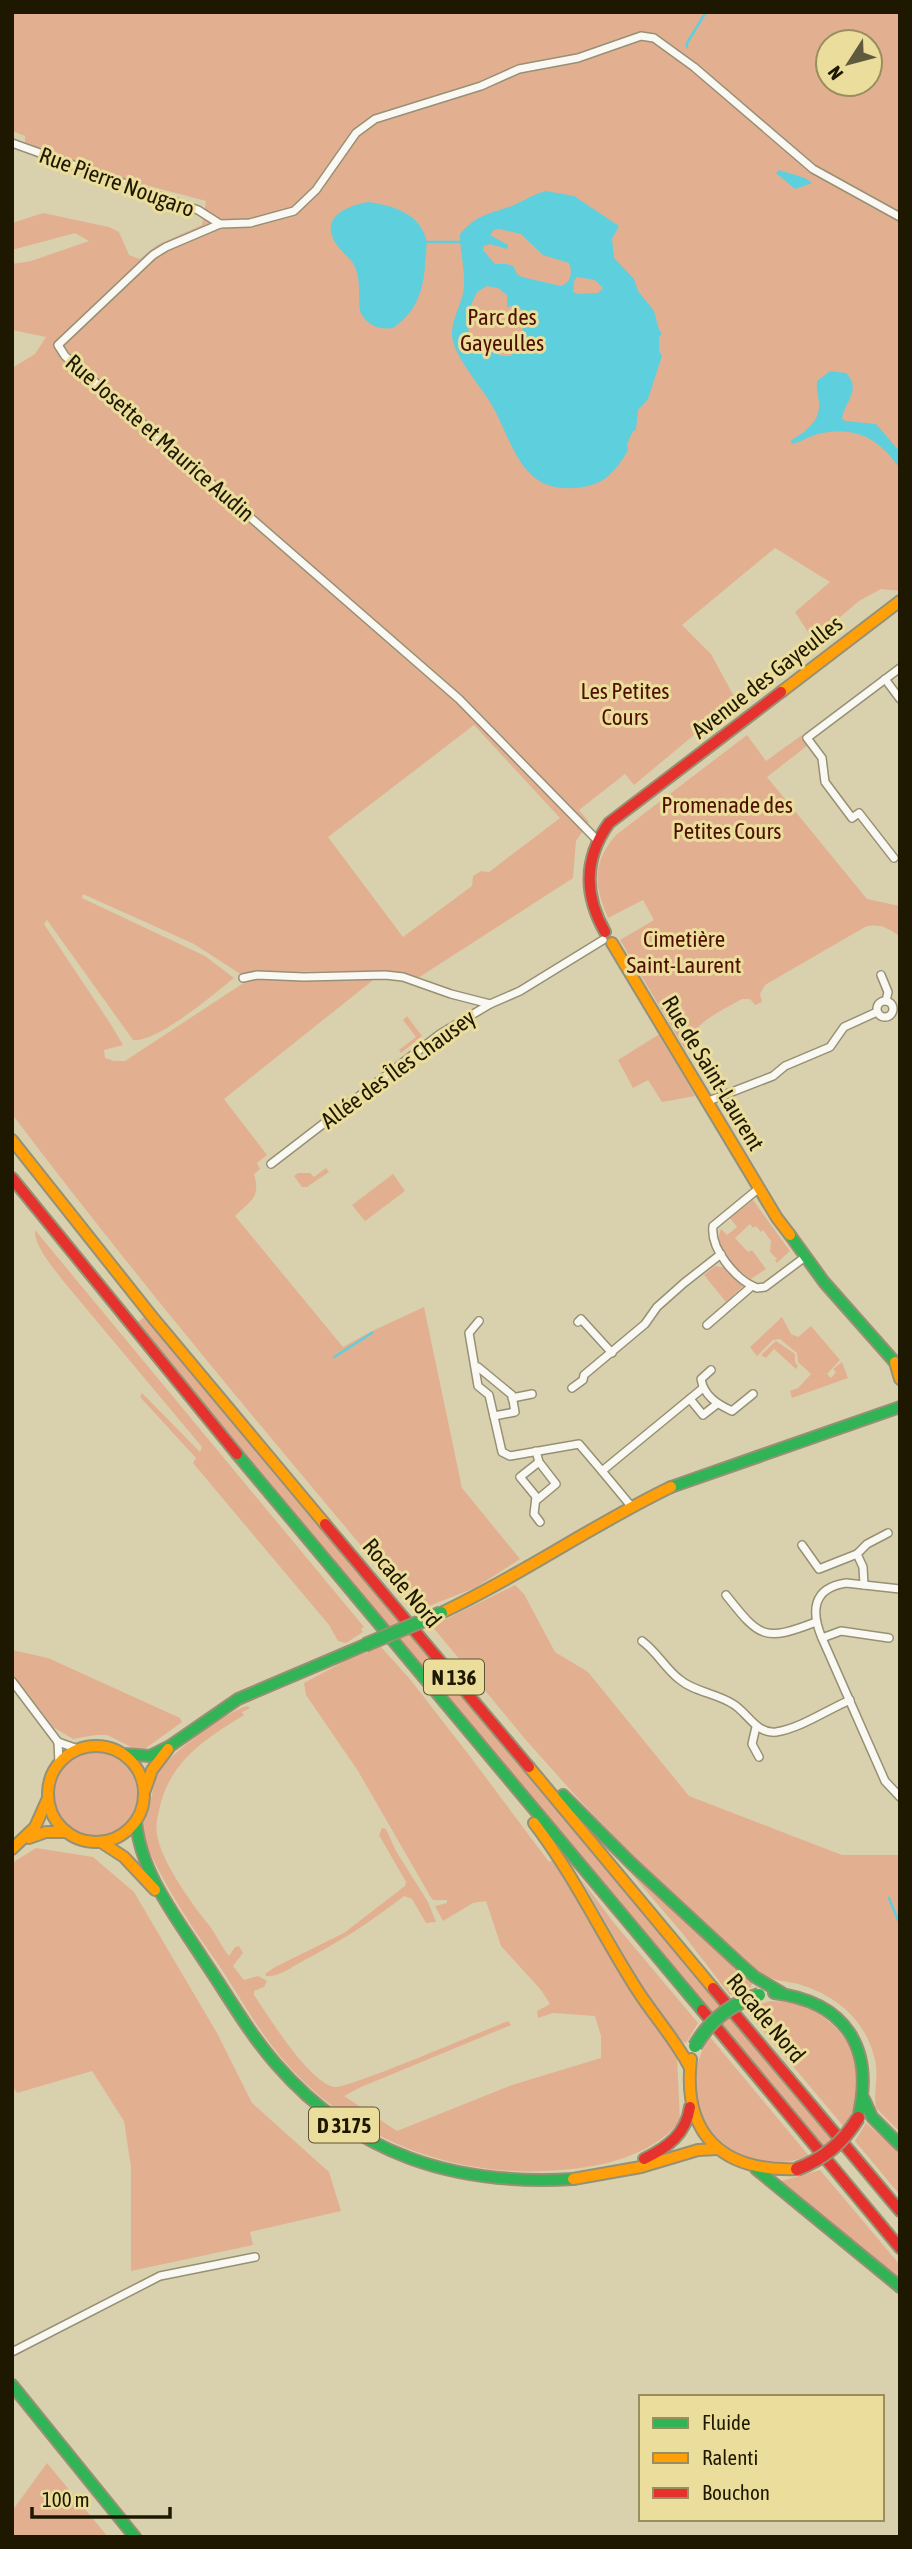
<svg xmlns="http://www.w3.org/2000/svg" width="912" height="2549" viewBox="0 0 912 2549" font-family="'Asap Condensed',sans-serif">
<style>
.green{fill:#e3af91;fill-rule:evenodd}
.water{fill:#5dcfdd;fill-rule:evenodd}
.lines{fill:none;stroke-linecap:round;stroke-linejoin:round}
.stream{stroke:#5dcfdd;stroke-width:2.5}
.street-casing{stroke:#969074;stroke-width:10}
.fast-casing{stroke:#969074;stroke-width:14}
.slow-casing{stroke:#969074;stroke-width:14}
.jam-casing{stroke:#969074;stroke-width:14}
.street{stroke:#f9f8f3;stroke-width:7}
.fast{stroke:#30b455;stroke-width:10}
.slow{stroke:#ff9f0a;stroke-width:10}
.jam{stroke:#e5322d;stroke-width:10}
.fast-bridge-casing{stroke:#969074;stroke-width:16;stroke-linecap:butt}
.jam-bridge-casing{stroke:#969074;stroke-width:16;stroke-linecap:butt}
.fast-bridge{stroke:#30b455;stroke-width:12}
.jam-bridge{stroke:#e5322d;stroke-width:12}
.labels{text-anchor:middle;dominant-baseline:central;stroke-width:6;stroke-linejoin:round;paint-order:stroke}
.shield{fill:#ebdd9c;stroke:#5c5330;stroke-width:2}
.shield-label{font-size:21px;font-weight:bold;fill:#1e1801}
.street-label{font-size:23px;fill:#1e1801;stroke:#ebdd9c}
.park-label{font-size:23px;fill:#4f0f00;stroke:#ebdd9c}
</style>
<rect width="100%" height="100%" fill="#d9d1ae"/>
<g class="green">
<path d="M12,12H900V591L881,589L859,601L813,640L795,612L830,582L775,548L682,625L711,654L736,700L634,785L625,774L579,810L589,822L576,841L573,878L418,978L383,971L256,972L242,975L194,944L83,894L82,898L205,956L234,978C214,994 157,1043 133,1040L47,920L44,924L110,1023L123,1045L104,1050L105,1058L114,1061H125L248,980L372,977V981L224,1099L267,1155L257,1163L260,1169L254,1174C261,1198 251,1200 235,1216L343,1347L370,1332L424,1307L462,1488L520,1559L475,1588L416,1611C279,1448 141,1285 12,1114V368L35,354L46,337L12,330V264L31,261L89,241L75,233L12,250V223L43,213L109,227L119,232L129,255L140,259L157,245L202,225L206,201L111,176L25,143V136L12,131ZM828,42H870V84H828ZM474,725L560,818L489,872L481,871L473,876L472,886L403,937L328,837Z"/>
<path d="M747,735L766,761L802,735L808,745L767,777L867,899L900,906V937C889,928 879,923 865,927L765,985L760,994L762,1002L755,1005L750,999H742C720,1012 690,1023 686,1051L620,940L654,920L643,900L608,918C594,884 591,865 616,835Z"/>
<polygon points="407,1016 422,1036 401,1053 399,1050 416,1037 403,1020"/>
<polygon points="658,1035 659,1035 695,1096 662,1102 648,1080 633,1088 618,1060"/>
<polygon points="326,1168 329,1172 307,1187 302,1187 294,1176 298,1173 310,1173 314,1177"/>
<polygon points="393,1174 405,1191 365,1221 352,1205"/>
<path d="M753,1200L790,1251L777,1263L775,1260L777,1259L770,1252L771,1241L763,1230L761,1232L756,1226L753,1228L750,1224L735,1238L748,1252L752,1250L766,1269L751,1279C736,1269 712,1248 721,1229L727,1235L737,1227L730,1218Z"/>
<path d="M35,1230L364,1627L361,1629L363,1632L346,1643L338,1641L329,1625L193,1463L196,1458L140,1397L142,1393L200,1452L202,1447L64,1282C54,1268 34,1247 35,1230Z"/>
<polygon points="715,1266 729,1268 743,1286 726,1302 704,1275"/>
<polygon points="144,1317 832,2140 824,2147 137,1323"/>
<polygon points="782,1317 791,1334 798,1337 811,1326 840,1360 827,1374 831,1378 836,1372 833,1369 842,1362 848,1378 792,1398 790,1391 798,1388 811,1374 798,1362 797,1353 780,1339 773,1340 757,1356 750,1347"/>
<polygon points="776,1341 795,1354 795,1362 798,1366 796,1369 774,1349 766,1358 761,1355"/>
<path d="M515,1585L524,1594L555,1652L588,1672L689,1796L842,1855H900V2132L876,2108C873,2092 879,2076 875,2060C866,2020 836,1995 798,1984C785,1981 774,1981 762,1974L640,1863L583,1804L525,1739L432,1626Z"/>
<path d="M381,1647L409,1678L469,1755L549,1862L553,1860L677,2057L680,2121C653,2155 603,2167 561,2170C452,2180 344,2137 276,2051C251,2020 234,1986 211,1954C189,1923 168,1890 151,1855C148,1849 143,1842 142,1836C140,1827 146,1819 148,1811C153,1797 152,1783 160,1770C171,1753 230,1709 248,1706L250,1708L242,1712L244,1715C207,1738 174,1758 161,1802C159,1812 155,1824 157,1834C160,1859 192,1905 209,1925C216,1934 221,1946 229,1956L235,1947L239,1946L243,1953L233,1966L244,1980L258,1976L267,1981L264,1987L254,1991V1995C270,2018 307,2080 334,2087C345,2090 485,2030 508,2021L511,2025L361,2087L344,2096L397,2131L512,2085L601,2058V2036L595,2016L553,2013L538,2018L537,2011L550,2004L541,1990L501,1946L486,1901L473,1903L443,1921L435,1906L447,1903V1900H433L430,1896L358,1771L306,1695L304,1683L345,1661Z"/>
<polygon points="12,1650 48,1658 180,1718 182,1722 146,1748 135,1749 107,1735 96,1735 73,1739 53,1727 12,1673"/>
<circle cx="95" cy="1794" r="42"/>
<path d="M382,1828L386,1829L396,1851L428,1902L436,1922L426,1923L412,1899L404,1896C371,1922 338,1943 301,1962C290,1968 279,1977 266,1976L265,1974L275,1967L344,1933L405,1886L406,1882L379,1835Z"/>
<polygon points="36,1848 93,1857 134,1892 217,2033 252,2103 329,2172 341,2211 250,2232 253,2245 131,2271 131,2167 124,2121 92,2071 17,2093 12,2085 12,1863"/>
<polygon points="625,1866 749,1979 752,1984 751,1987 730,1995 683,1934"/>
<polygon points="581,1879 614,1923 698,2023 686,2043 683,2042 652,2004"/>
<path d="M770,2001C826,2000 873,2051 854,2107C852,2114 847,2120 844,2127L745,2009Z"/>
<path d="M710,2037L809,2156C731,2185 664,2106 710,2037Z"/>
<polygon points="866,2123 900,2153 900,2195 855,2141"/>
<polygon points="820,2170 900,2265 900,2281 781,2181"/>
<polygon points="47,2463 108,2537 12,2537 12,2511"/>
</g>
<g class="water">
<polygon points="779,170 805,178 812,183 795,189 776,173"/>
<path d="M546,191L574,196L619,226L612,239L614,258L634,279L638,291L654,311L659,330L662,333L659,337V351L662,356L648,399L638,410L636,430L633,431L627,444L628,450C615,473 603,486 575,488C519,493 513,440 490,402C479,384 451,353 452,333C452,318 463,302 464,287C465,270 460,251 460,234C478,213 491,214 514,205C525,200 534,194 546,191ZM499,229L521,234L543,255L569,263C573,272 571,283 561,286L522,277L517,274L513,266L507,264H495L483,250L484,246L490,244L507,249L508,245L490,235L494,230ZM577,277L595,280L603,288L598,293L578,294L573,292L574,281ZM487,286L498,288L507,295V307L517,305L522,310L523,340L511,356H500L489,343L479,344C468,336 465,325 470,313L474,310L471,305L477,292Z"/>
<path d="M368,202C390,205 415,212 424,233C429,243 425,256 425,266C423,293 415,313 393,328C378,330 366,325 360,311C358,297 361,280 355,267C351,258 342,253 337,245C318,218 346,206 368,202Z"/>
<path d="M830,371L846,373C862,389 845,402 842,418L845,421L876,424L900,452V469C880,439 855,425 818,434C809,436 801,442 792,444L791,440C805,433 820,421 819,405C819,396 816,390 817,381Z"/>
</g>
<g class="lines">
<g class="stream">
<polyline points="687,47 687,43 706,12"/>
<polyline points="426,242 460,242"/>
<polyline points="334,1357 372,1333"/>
<polyline points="889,1898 900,1925"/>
</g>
<g class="street-casing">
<g id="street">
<polyline points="12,143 198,210 220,224"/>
<polyline points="885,679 900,699"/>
<polyline points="597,840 459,699 65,356 58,345 153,255 166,247 220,224 250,223 294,211 316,190 356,133 375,119 481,86 519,69 578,58 641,36 654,38 694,67 813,169 900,217"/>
<polyline points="894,858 859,813 852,818 825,782 822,758 807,738 900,668"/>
<polyline points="881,975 888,992 886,1001"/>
<polyline points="243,978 257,975 304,977 385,975 403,977 451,994 490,1004"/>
<circle cx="885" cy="1009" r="8"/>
<polyline points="706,1102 773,1076 785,1066 830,1047 844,1027 877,1012"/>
<polyline points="271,1164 440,1034 490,1004 520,991 603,940"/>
<path d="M758,1189L713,1226C710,1249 736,1280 757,1288L765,1287L805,1257"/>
<polyline points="479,1321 469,1333 478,1386 489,1395 502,1452 510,1456 579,1444 602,1471"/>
<polyline points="578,1322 581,1319 612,1353"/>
<polyline points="707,1325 752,1286"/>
<polyline points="476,1370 478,1367 512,1395 515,1412 494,1416"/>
<path d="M711,1370L701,1379C704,1396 717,1404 732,1411L753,1394"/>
<polyline points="572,1388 583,1380 584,1375 645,1324 657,1307 684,1283 721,1254"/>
<polyline points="512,1398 532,1394"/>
<polyline points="690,1399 703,1415 717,1404"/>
<polyline points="536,1451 539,1462 556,1484 538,1499 520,1477 539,1462"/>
<polyline points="536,1497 534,1514 540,1522"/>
<polyline points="631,1506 602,1471 703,1388"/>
<polyline points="802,1545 819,1569 857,1554 863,1567 864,1585"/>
<polyline points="857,1554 867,1544 888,1533"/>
<path d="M900,1589L846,1583C812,1588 811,1612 822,1638L885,1781L900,1797"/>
<path d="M726,1595C760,1638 764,1642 816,1622"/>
<polyline points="822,1638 841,1631 889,1638"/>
<path d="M642,1641C657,1652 665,1668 679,1679C694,1692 716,1693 733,1704C748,1713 756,1734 776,1732C801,1728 827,1710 850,1700"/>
<polyline points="12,1681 58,1742"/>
<polyline points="756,1727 752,1744 759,1757"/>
<polyline points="58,1742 78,1749"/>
<polyline points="58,1742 59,1763"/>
<polyline points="12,2352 160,2276 255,2257"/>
</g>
</g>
<g class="fast-casing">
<g id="fast">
<polyline points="790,1235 824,1282 900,1368"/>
<polyline points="237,1454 702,2010"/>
<polyline points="671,1487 900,1407"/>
<polyline points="124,1754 150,1756 170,1746 238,1699 365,1645"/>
<polyline points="563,1795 631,1863 738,1962 755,1977 782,1993"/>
<path d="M136,1821C140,1872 176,1917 203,1959C227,1994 248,2032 276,2064C355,2155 455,2186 573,2179"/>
<path d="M774,1993C846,2002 875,2048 858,2118"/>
<polyline points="864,2099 872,2117 900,2145"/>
<polyline points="756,2169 900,2287"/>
<polyline points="12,2385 135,2537"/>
</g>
</g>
<g class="slow-casing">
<g id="slow">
<polyline points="781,692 900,601"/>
<polyline points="612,943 777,1218 790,1235"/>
<polyline points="12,1140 154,1319 325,1524"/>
<polyline points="895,1362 900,1379"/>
<path d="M441,1613C520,1576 592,1525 671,1487"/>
<circle cx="96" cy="1794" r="48"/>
<polyline points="529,1767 713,1988"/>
<polyline points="145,1790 152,1770 168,1749"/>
<path d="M534,1823C573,1874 600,1931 634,1985C651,2013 674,2037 689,2066"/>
<polyline points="29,1838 46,1832 67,1832"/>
<polyline points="101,1842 124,1857 155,1890"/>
<polyline points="12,1849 35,1827 48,1798"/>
<path d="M691,2059C682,2135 723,2172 797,2169"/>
<polyline points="573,2179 641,2167 698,2150 718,2149"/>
</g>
</g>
<g class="jam-casing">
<g id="jam">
<path d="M605,932C584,895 584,858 609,823L781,692"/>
<polyline points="12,1178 237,1454"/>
<polyline points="325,1524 529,1767"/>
<polyline points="713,1988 900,2211"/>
<polyline points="702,2010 900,2248"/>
<path d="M644,2159C668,2147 686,2134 690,2107"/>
</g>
</g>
<use href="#street" class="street"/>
<use href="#fast" class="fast"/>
<use href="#slow" class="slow"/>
<use href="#jam" class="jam"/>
<g class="fast-bridge-casing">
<g id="fast-bridge">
<polyline points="365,1645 441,1613"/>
<path d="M695,2046C710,2020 730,2004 759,1995"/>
</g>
</g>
<g class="jam-bridge-casing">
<path id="jam-bridge" d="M797,2169C824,2159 843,2143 858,2118"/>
</g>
<use href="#fast-bridge" class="fast-bridge"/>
<use href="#jam-bridge" class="jam-bridge"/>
</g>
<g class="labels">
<g class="shield">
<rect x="424" y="1659.5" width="60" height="35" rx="5"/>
<rect x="309" y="2107.5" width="70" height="35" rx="5"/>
</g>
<g class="shield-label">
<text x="454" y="1677">N 136</text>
<text x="344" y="2125">D 3175</text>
</g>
<g class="street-label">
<text transform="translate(117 182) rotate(20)">Rue Pierre Nougaro</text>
<text transform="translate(160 438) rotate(41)">Rue Josette et Maurice Audin</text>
<text transform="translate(767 677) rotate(-38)">Avenue des Gayeulles</text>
<text transform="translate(398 1069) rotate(-36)">Allée des Îles Chausey</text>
<text transform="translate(713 1073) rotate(59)">Rue de Saint-Laurent</text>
<text transform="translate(402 1583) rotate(50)">Rocade Nord</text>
<text transform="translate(766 2018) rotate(50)">Rocade Nord</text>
</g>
<g class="park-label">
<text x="502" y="317">Parc des<tspan x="502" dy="26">Gayeulles</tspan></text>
<text x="625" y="691">Les Petites<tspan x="625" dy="26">Cours</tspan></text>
<text x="727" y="805">Promenade des<tspan x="727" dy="26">Petites Cours</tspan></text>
<text x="684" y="939">Cimetière<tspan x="684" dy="26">Saint-Laurent</tspan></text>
</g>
</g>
<rect width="912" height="2549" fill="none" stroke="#1e1801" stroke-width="28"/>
<rect x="639" y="2395" width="245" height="126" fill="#ebdd9c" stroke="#998e5e" stroke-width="2"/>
<rect x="653" y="2418" width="35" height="10" fill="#30b455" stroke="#998e5e" stroke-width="2"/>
<text x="702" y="2430" font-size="21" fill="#1e1801">Fluide</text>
<rect x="653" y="2453" width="35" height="10" fill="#ff9f0a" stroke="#998e5e" stroke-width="2"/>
<text x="702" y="2465" font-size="21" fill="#1e1801">Ralenti</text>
<rect x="653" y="2488" width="35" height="10" fill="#e5322d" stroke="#998e5e" stroke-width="2"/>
<text x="702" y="2500" font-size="21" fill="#1e1801">Bouchon</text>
<g transform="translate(849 63) rotate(234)"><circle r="33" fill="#ebdd9c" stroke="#998e5e" stroke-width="2"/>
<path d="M0-5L12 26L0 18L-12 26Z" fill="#5f593e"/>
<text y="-10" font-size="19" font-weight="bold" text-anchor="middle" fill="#1e1801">N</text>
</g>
<path d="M32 2507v10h138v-10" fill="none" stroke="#1e1801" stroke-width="3.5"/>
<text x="42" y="2507" font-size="21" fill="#1e1801" stroke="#ebdd9c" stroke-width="5" paint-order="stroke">100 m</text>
</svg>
